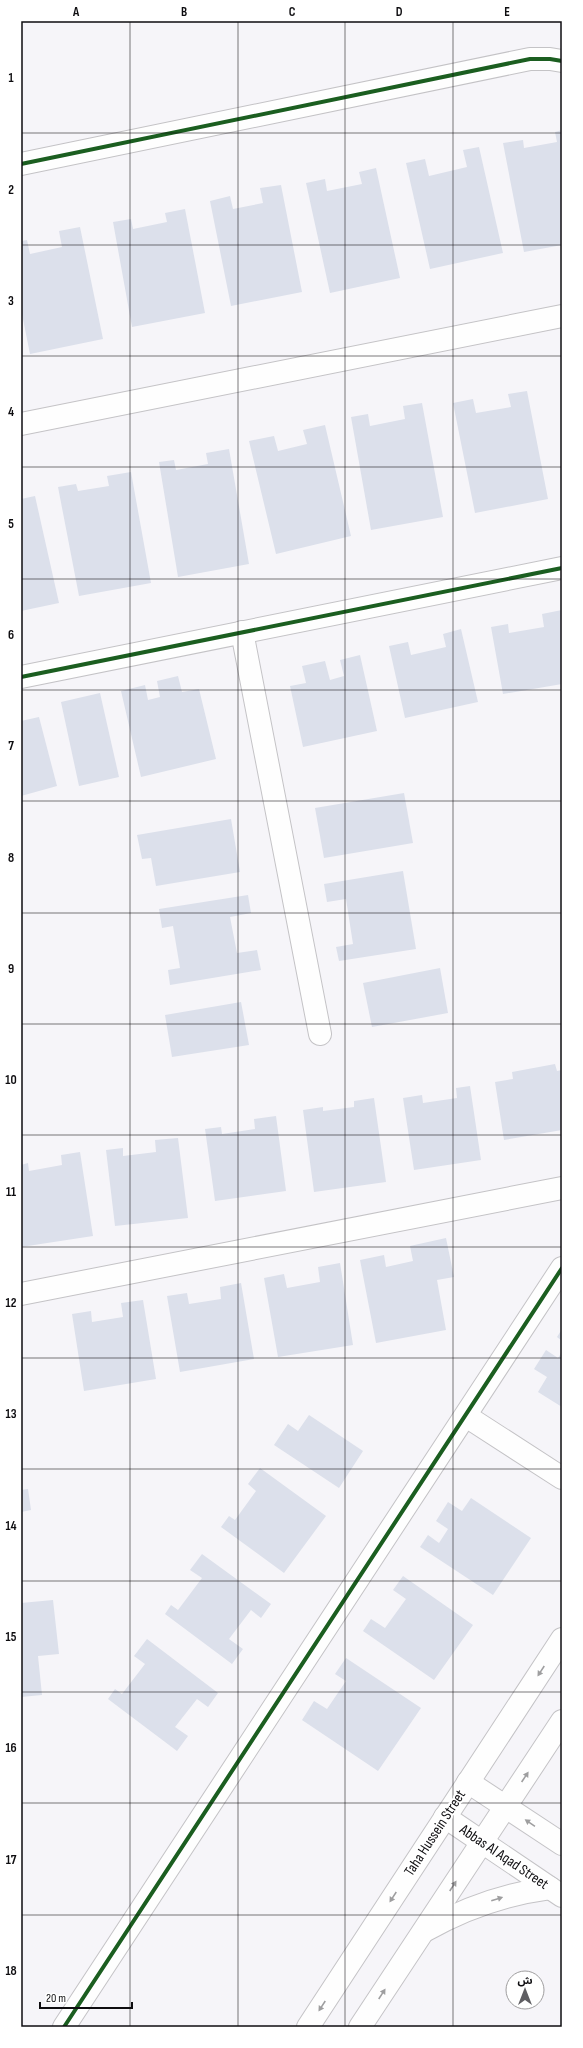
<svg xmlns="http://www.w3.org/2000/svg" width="583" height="2048" viewBox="0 0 583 2048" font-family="'Sofia Sans Condensed','Noto Sans Arabic',sans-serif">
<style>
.building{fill:#dce0eb}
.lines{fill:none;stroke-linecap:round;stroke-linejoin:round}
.minor-casing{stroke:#c4c3c6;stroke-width:24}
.minor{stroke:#fefefe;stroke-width:22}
.cycleway-casing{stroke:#fff;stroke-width:6}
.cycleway{stroke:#1b5e20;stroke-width:4}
.oneway{fill:#9e9e9f}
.grid{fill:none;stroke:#0e0d10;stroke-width:1;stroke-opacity:0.55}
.labels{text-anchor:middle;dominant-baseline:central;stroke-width:4;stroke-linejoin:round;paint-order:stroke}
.street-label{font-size:15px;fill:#0e0d10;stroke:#fff}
.neatline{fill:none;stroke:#0e0d10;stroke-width:1.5}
.grid-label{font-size:13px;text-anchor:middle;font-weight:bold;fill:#0e0d10}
</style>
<rect width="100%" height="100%" fill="#f6f5f9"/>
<g class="building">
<polygon points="562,130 562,245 524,252 503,143 523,140 524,148 557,142 555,132"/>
<polygon points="479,147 503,253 430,269 406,163 425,159 429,176 467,167 463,150"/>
<polygon points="376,168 400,278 330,293 306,183 325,179 327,191 362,184 359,172"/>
<polygon points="281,185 302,292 231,306 210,201 230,196 233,209 263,203 260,188"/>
<polygon points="185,209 205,313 132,327 113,222 131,219 133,229 167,222 165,213"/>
<polygon points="80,227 103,339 30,354 21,309 21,241 27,240 30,254 62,247 59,231"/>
<polygon points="527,391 548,499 475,513 453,403 473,399 476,413 511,407 508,394"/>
<polygon points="422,403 443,517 371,530 351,417 368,414 370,426 405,419 403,406"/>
<polygon points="325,425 351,536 276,554 249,441 274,436 278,451 307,444 303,430"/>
<polygon points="229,449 249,564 178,577 159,462 174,460 176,470 208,464 206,453"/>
<polygon points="131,472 151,583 79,596 58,487 76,484 78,491 109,486 107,476"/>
<polygon points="35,496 59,603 21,611 21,499"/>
<polygon points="562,610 562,684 503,694 491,627 508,624 509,633 544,627 542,614"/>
<polygon points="461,629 478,702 405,718 389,646 408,642 411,655 446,647 443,634"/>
<polygon points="360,655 377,731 303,747 290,686 306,683 302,666 325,661 330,680 344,676 340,660"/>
<polygon points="178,676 182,692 199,689 216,759 141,777 121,691 145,685 148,700 160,697 157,681"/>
<polygon points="100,693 119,777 79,786 61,702"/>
<polygon points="39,717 57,786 21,796 21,721"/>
<polygon points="404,793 413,843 324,858 315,808"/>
<polygon points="231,819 240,872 156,886 151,858 142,859 137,835"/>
<polygon points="403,871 416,949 339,961 336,947 353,944 346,899 327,902 324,884"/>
<polygon points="248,895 251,913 230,917 237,953 257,950 261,970 170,985 168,970 180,968 173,926 162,928 159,909"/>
<polygon points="440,968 448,1013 372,1027 363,983"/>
<polygon points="241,1002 249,1045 172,1057 165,1015"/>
<polygon points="555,1064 557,1071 562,1070 562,1130 504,1140 495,1082 513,1079 512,1072"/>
<polygon points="470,1086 481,1160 414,1170 403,1098 422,1095 423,1103 457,1098 456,1088"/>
<polygon points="374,1098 386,1182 314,1192 303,1110 323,1107 323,1111 354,1107 354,1101"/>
<polygon points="276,1116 286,1191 215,1201 205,1129 221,1127 222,1134 255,1129 254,1119"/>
<polygon points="178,1138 188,1218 115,1226 106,1150 123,1148 123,1156 156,1152 155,1140"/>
<polygon points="80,1152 93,1236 21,1247 21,1165 28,1163 29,1171 62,1165 61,1155"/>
<polygon points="446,1238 454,1277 437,1280 446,1330 376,1343 360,1260 384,1255 386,1267 413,1261 410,1246"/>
<polygon points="340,1263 353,1345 278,1357 264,1278 284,1274 287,1288 320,1282 318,1267"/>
<polygon points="241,1283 254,1359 180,1372 167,1296 187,1293 189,1304 221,1299 220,1287"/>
<polygon points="143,1300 156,1379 84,1391 72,1314 91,1311 92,1322 123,1317 121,1303"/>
<polygon points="562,1329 562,1341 557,1337"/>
<polygon points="546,1350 558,1358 562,1352 562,1407 538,1392 547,1377 534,1369"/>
<polygon points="309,1415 363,1451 339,1488 274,1445 288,1424 298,1431"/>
<polygon points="260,1468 326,1516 284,1573 221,1527 229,1516 235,1520 256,1491 248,1484"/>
<polygon points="28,1489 31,1510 21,1512 21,1490"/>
<polygon points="471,1498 531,1538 493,1595 420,1547 428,1535 439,1543 448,1529 436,1521 448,1502 462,1511"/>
<polygon points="202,1554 271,1604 261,1618 251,1610 229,1639 243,1649 232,1664 165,1614 171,1605 178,1610 202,1578 190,1570"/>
<polygon points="403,1576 473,1625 434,1680 363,1631 371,1619 385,1628 406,1599 393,1590"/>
<polygon points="53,1600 59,1654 38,1656 42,1695 21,1697 21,1603"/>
<polygon points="147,1639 218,1693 208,1707 197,1699 175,1727 188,1736 177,1751 108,1699 115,1689 122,1694 145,1664 134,1656"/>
<polygon points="346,1658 421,1708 378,1771 302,1720 314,1701 327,1709 346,1681 335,1674"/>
</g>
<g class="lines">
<g class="minor-casing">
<g id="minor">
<polyline points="21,164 530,59 550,59 562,61"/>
<polyline points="21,424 562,316"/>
<polyline points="242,632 320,1034"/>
<polyline points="21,677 562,568"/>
<polyline points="21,1294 562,1188"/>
<polyline points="466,1416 562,1478"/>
<polyline points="468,1782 562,1844"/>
<polyline points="445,1817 562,1896"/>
<path d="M426,1930C465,1908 505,1894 550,1888"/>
<polyline points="64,2027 562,1268"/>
<polyline points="308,2027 562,1639"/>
<polyline points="360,2027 562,1721"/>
</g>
</g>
<use href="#minor" class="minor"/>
<g class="cycleway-casing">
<g id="cycleway">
<polyline points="21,164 530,59 550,59 562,61"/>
<polyline points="21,677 562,568"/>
<polyline points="64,2027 562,1268"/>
</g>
</g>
<use href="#cycleway" class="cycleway"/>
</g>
<defs><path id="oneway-solid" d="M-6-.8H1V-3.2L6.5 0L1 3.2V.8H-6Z"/></defs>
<g class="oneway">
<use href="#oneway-solid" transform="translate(541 1671) rotate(123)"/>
<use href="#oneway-solid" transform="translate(525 1777) rotate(-56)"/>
<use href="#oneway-solid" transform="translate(530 1823) rotate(-146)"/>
<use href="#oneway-solid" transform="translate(453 1886) rotate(-57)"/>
<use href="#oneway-solid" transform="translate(393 1897) rotate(123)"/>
<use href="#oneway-solid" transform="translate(497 1899) rotate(-17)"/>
<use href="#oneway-solid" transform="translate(382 1994) rotate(-57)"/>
<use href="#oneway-solid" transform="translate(322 2006) rotate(123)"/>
</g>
<path class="grid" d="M130,21V2027M238,21V2027M345,21V2027M453,21V2027M21,133H562M21,245H562M21,356H562M21,467H562M21,579H562M21,690H562M21,801H562M21,913H562M21,1024H562M21,1135H562M21,1247H562M21,1358H562M21,1469H562M21,1581H562M21,1692H562M21,1803H562M21,1915H562"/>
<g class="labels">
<g class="street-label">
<text transform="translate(435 1833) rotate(-57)">Taha Hussein Street</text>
<text transform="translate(504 1857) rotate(34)">Abbas Al Aqad Street</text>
</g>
</g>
<rect width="583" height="2048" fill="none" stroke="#ffffff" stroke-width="44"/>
<g transform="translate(525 1990)"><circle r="19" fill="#ffffff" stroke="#9f9e9f"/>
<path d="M0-3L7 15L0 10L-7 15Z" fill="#5f5e62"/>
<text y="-6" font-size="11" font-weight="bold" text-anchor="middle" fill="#0e0d10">ش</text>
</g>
<path d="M40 2002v6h92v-6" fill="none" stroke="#0e0d10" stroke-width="2"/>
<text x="46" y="2002" font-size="12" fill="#0e0d10" stroke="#ffffff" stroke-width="3" paint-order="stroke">20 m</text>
<rect x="22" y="22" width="539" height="2004" class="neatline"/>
<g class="grid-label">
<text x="76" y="16">A</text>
<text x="184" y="16">B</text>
<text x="292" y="16">C</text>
<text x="399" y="16">D</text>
<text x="507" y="16">E</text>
<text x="11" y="82">1</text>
<text x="11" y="194">2</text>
<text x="11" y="305">3</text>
<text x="11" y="416">4</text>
<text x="11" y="528">5</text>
<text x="11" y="639">6</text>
<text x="11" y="750">7</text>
<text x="11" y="862">8</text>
<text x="11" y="973">9</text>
<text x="11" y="1084">10</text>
<text x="11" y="1196">11</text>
<text x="11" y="1307">12</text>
<text x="11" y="1418">13</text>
<text x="11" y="1530">14</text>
<text x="11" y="1641">15</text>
<text x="11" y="1752">16</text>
<text x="11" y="1864">17</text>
<text x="11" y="1975">18</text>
</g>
</svg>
